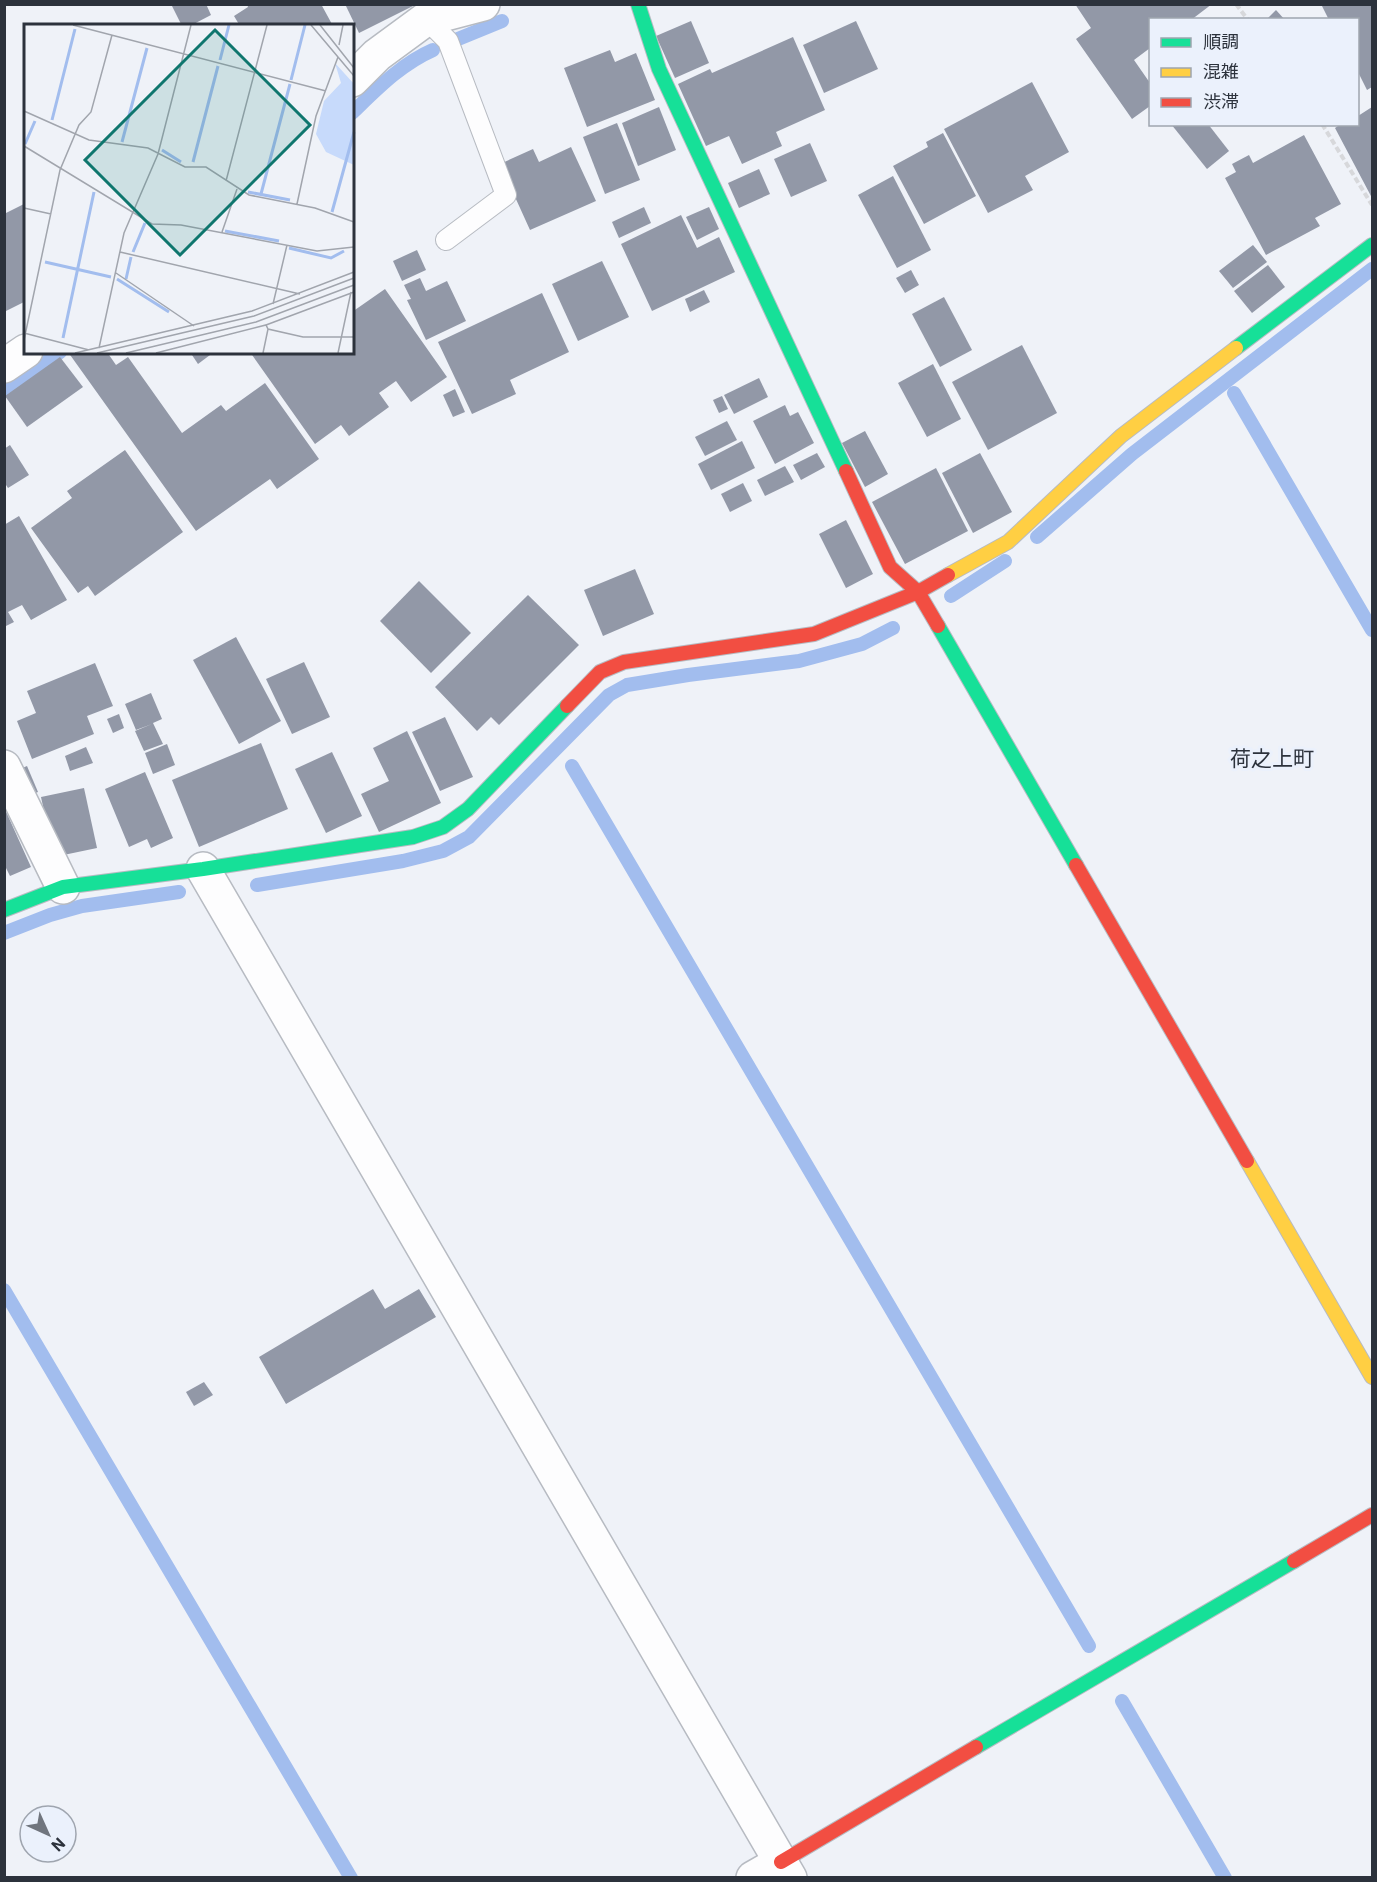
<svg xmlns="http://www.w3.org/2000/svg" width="1377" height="1882" viewBox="0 0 1377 1882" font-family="Roboto,'Noto Sans JP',sans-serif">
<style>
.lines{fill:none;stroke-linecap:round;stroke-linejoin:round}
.stream{stroke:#a2bdee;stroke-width:14}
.building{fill:#9298a7}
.lane-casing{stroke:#b7bbc2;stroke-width:22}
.street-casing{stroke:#b7bbc2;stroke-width:36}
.fast-casing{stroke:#b7bbc2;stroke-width:16}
.slow-casing{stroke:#b7bbc2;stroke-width:16}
.jam-casing{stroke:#b7bbc2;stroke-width:16}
.path{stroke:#d7d8db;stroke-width:4;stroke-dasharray:6 3;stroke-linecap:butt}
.lane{stroke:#fdfdfe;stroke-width:20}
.street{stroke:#fdfdfe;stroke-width:33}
.fast{stroke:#16e098;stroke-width:14}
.slow{stroke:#ffcf43;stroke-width:14}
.jam{stroke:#f24e42;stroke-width:14}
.labels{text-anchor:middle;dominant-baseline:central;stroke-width:6;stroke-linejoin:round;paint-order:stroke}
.quarter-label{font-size:21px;fill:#2c323c;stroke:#ebf1fc}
.inset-river{fill:none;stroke:#a2bdee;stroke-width:3}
.inset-road{fill:none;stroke:#a1a5ad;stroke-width:1.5}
.view{fill:#0f766e;fill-opacity:0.15;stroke:#0f766e;stroke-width:3}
.inset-edge{fill:none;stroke:#2c323c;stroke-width:3}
</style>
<rect width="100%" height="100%" fill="#eff2f8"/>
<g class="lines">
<g class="stream">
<polyline points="458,39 502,21"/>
<path d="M352,113C377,89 401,64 433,50"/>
<polyline points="4,391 60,352"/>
<polyline points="1234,393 1372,630"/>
<polyline points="1037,537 1132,454 1372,269"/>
<polyline points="951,596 1005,561"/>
<polyline points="572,766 1089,1646"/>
<polyline points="257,885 403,861 443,851 469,837 609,695 627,685 688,675 799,661 862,644 893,628"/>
<polyline points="4,933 50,915 82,906 179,892"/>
<polyline points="4,1290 351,1878"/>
<polyline points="1122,1701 1225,1878"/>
</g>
</g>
<g class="building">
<polygon points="171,4 206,4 211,15 190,26 182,26"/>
<polygon points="247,4 321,4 333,26 240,26 234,16 248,7"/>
<polygon points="345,4 417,4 359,33"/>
<polygon points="1075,4 1212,4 1191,20 1150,20 1150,48 1134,60 1150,83 1150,106 1132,119 1076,39 1091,28"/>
<polygon points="1321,4 1372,4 1372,87 1367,90 1358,72 1358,20 1329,20"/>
<polygon points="1276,10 1285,20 1266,20"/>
<polygon points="691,21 709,63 675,78 656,36"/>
<polygon points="856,21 878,69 824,93 803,45"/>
<polygon points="793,37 825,110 776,132 782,146 742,164 729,136 706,146 678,84 710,69 712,73"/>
<polygon points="610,50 615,62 636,53 655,100 587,127 564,68"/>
<polygon points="1032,82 1069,152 1025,176 1033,190 988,213 944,129"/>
<polygon points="659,107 676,150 638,166 622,123"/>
<polygon points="1372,107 1372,198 1335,128 1341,124 1358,124 1358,116"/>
<polygon points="617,123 640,180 605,194 583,137"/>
<polygon points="1171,124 1208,124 1229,151 1207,169"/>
<polygon points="943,133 976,196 924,224 893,166 928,147 926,142"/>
<polygon points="1304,135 1341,204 1315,218 1320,226 1266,255 1225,178 1236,172 1232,164 1249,155 1253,163"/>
<polygon points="810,143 827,181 791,197 774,159"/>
<polygon points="571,147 596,201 530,230 500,164 533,149 539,162"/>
<polygon points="759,169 770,194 739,208 728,183"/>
<polygon points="893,176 931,250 897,268 858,195"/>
<polygon points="26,203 26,301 4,312 4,214"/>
<polygon points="644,207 651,223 619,238 612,222"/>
<polygon points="709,207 719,229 697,240 686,217"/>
<polygon points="681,215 697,248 719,237 735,272 652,311 621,244"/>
<polygon points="1253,245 1267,262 1233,288 1219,271"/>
<polygon points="417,250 426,270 402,281 393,261"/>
<polygon points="602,261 629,317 578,341 552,284"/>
<polygon points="1268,265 1285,287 1252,313 1234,291"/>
<polygon points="911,270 919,285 905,293 896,278"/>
<polygon points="420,278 426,291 447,281 466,321 426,340 407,300 411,299 404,285"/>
<polygon points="385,289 447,377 411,402 396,381 379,393 389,407 349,436 341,425 315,444 250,352 352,352 352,312"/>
<polygon points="704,290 710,302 690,312 685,299"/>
<polygon points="542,293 569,352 510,380 516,394 472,414 438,342"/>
<polygon points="944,297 972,350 940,367 912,314"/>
<polygon points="1022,345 1057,413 988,450 952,382"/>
<polygon points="68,352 107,352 116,365 128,357 182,433 221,405 226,411 265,383 319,459 277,489 270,479 196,531"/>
<polygon points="190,352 214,352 198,364"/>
<polygon points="60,357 83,387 27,427 5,396"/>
<polygon points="933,364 961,419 927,437 898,383"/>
<polygon points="759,378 768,397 734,414 724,395"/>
<polygon points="455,389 465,412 453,417 443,395"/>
<polygon points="722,396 728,409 719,413 713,400"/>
<polygon points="785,405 790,416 798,412 814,443 775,464 753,421"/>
<polygon points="727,421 737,440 705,456 695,437"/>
<polygon points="865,431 888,474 865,487 842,443"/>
<polygon points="742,441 755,468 711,490 698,464"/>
<polygon points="10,445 29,475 8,488 4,482 4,449"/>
<polygon points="125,450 183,532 95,596 88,586 78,593 31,528 72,498 67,491"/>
<polygon points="817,453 825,467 801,480 793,465"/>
<polygon points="980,453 1012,512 973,533 942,473"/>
<polygon points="785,466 794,482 765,496 757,480"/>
<polygon points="936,468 968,531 905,564 872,502"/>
<polygon points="743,483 752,501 730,512 721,494"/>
<polygon points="19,516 67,600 31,620 22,605 8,612 14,622 4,627 4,525"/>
<polygon points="846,520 873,574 846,588 819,534"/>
<polygon points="635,569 654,614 603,636 584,590"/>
<polygon points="419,581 471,633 431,673 380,621"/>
<polygon points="528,595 579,645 499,725 491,717 477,731 435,687"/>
<polygon points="236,637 281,721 239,744 193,660"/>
<polygon points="304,662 330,717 292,734 266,679"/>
<polygon points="95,663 113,706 87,716 94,734 32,759 17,721 36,713 27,691"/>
<polygon points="151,693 162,719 153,723 163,744 144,751 135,731 152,724 136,730 125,704"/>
<polygon points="119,714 124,728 113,733 107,719"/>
<polygon points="445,717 473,777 440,791 412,732"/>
<polygon points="407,731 441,803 379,832 361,794 389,781 373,748"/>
<polygon points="261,743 288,809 199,847 172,780"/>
<polygon points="167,744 175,765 153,774 145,753"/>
<polygon points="86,747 93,763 70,771 65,756"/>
<polygon points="332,752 362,816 326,833 295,769"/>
<polygon points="27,766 38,792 23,798 13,772"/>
<polygon points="145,772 173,838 151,848 147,839 129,847 105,789"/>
<polygon points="84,788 97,848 54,857 41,797"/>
<polygon points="4,807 31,867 10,876 6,868 4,869"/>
<polygon points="373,1289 385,1309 419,1289 436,1317 286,1404 259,1357"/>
<polygon points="204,1382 213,1395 194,1406 186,1392"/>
</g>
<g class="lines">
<g class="lane-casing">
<polyline id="lane" points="426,19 448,41 506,195 446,240"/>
</g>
<g class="street-casing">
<g id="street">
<polyline points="352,80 377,55 426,19 483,4"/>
<polyline points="4,366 26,351"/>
<polyline points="4,767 63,887"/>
<polyline points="203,869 790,1878"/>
<polyline points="753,1878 781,1862"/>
</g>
</g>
<g class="fast-casing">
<g id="fast">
<polyline points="638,4 659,69 846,471"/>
<polyline points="1236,348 1372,245"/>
<polyline points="938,626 1076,865"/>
<polyline points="4,910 63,887 203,869 413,837 443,827 468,809 567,706"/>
<polyline points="976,1747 1294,1561"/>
</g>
</g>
<g class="slow-casing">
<g id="slow">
<polyline points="948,575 1008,542 1121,436 1236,348"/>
<polyline points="1247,1161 1372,1377"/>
</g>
</g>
<g class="jam-casing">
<g id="jam">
<polyline points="846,471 890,567 918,592 938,626"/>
<polyline points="567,706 600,672 624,662 814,634 918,592 948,575"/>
<polyline points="1076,865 1247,1161"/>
<polyline points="1294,1561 1372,1515"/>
<polyline points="781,1862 976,1747"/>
</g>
</g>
<g class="path">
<polyline points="1236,4 1248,20"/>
<polyline points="1322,124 1372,205"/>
</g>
<use href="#lane" class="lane"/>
<use href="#street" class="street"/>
<use href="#fast" class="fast"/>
<use href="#slow" class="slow"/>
<use href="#jam" class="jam"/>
</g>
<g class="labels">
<g class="quarter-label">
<text x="1272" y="759">荷之上町</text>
</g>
</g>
<g transform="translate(24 24)">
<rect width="330" height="330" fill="#eff2f8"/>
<path d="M311,39L330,60V141L302,128L292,110L300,77L317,59Z" fill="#c7dafb"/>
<path class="inset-river" d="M196,36L205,1M267,56L281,1M28,96L51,5M98,118L123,24M1,120L11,97M138,126L157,138M169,138L194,42M224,168L266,176M237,170L266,60M308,188L330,108M201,207L255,217M265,224L307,234L320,227M109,228L121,199M21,238L87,253M93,255L145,288M102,255L107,233M39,314L70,168"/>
<path class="inset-road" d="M49,1L302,67M287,1L330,52M296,1L330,44M315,21L319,1M0,87L65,116L124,124L161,143H182L225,171L291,184L330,198M0,122L128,200L157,201L293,227L330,223M202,157L243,1M273,180L292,92L314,33M0,184L27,190M198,208L213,165M96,228L276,270M92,249L170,302M249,280L263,221M242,301L330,268M0,309L65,326M0,316L36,146L55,101L67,88L88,11M75,324L100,209L134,130L167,1M51,329L228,287L330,248M73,329L230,292L330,254M102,329L232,298L330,261M132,329L242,301L244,305L279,313H330M239,329L244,305M314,329L327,268"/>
<path class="view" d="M191,6L286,101L156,231L61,136Z"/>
<rect width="330" height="330" class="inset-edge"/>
</g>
<rect width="1377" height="1882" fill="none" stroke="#2c323c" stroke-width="12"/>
<rect x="1149" y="18" width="210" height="108" fill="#ebf1fc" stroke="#9fa5af" stroke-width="1.5"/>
<rect x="1161" y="38" width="30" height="9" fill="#16e098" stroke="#9fa5af" stroke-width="1.5"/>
<text x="1203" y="48" font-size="18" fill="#2c323c">順調</text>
<rect x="1161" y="68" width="30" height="9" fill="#ffcf43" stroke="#9fa5af" stroke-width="1.5"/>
<text x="1203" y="78" font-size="18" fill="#2c323c">混雑</text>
<rect x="1161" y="98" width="30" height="9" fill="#f24e42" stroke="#9fa5af" stroke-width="1.5"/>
<text x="1203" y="108" font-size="18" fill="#2c323c">渋滞</text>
<g transform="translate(48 1834) rotate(135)"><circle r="28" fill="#ebf1fc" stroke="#9fa5af" stroke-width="1.5"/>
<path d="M0-4.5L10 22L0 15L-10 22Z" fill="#70757e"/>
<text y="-9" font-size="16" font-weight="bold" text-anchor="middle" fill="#2c323c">N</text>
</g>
</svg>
